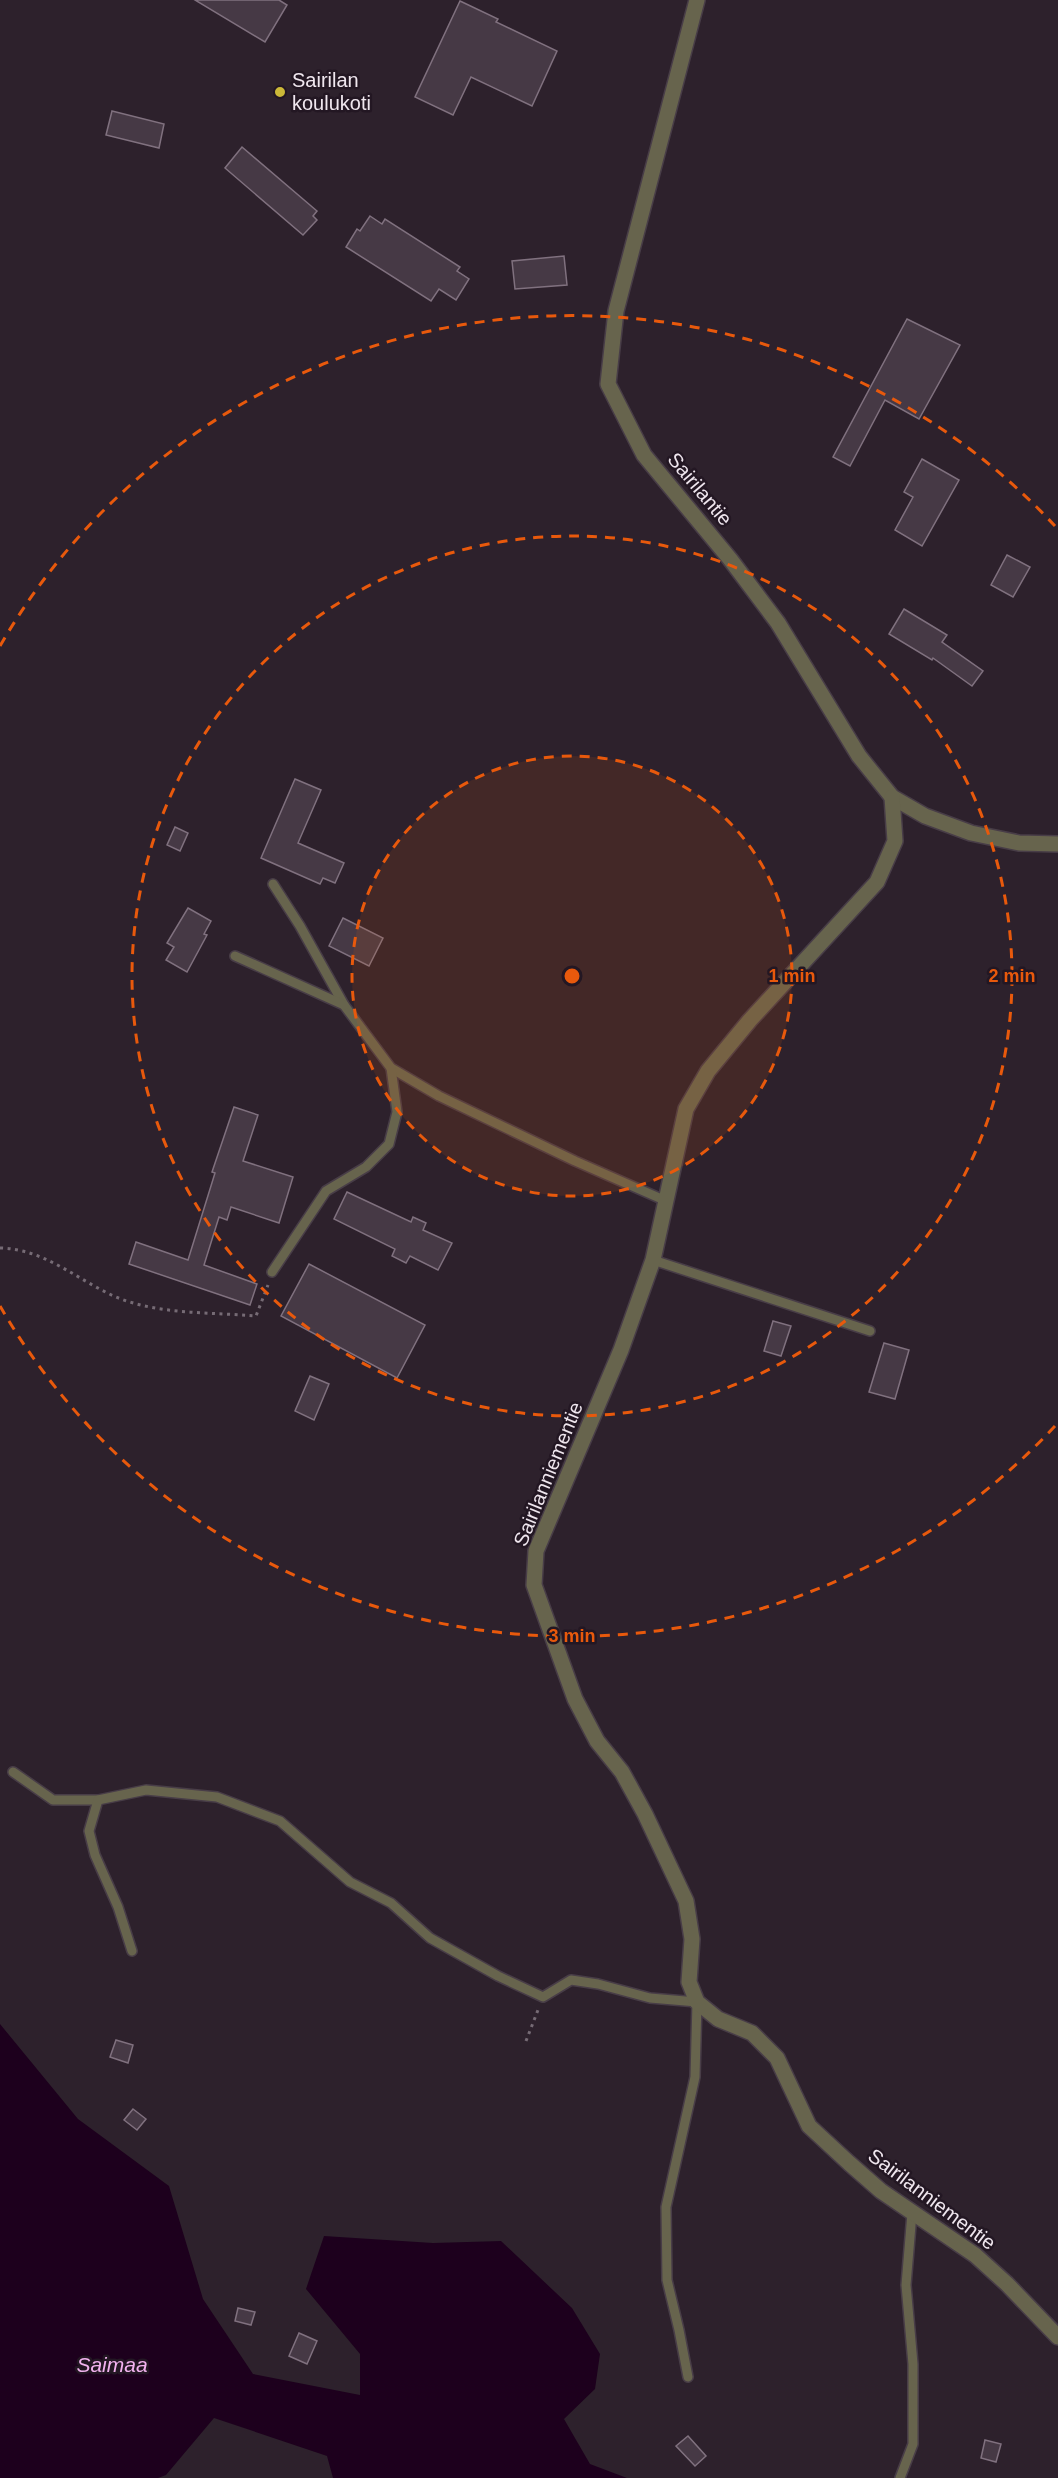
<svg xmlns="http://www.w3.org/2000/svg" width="1058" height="2478" viewBox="0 0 1058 2478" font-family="Helvetica,sans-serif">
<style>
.water{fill:#1d001d}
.building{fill:#463945;stroke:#80717f;stroke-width:1.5}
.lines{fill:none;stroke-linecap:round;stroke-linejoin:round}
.service-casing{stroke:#483d47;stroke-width:12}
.minor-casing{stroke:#483d47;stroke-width:18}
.path{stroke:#766b75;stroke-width:3;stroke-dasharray:3 4.5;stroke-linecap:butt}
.service{stroke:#67644d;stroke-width:9}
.minor{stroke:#67644d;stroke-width:15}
.ring{fill:none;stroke:#e8590c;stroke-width:3;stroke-dasharray:10 8}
.poi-dot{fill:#ccb938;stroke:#231723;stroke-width:2}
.labels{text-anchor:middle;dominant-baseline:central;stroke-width:5;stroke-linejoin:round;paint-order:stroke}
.poi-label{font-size:20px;fill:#efe6ee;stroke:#231723;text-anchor:start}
.street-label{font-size:20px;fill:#efe6ee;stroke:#231723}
.water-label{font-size:21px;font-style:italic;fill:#f1b2ee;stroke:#231723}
.centre{fill:#e8590c;stroke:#231723;stroke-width:3}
.ring-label{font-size:18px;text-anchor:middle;font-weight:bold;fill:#e8590c;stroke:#231723;stroke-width:5;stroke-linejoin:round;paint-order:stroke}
</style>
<rect width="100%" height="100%" fill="#2d212c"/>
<polygon class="water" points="0,2024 78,2119 169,2186 203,2299 253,2374 360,2395 360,2354 306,2289 324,2236 433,2243 501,2241 572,2308 600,2354 595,2389 564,2419 590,2464 627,2478 333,2478 327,2456 214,2418 166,2475 158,2478 0,2478"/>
<g class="building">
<polygon points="195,0 279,0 287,5 265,42"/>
<polygon points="460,1 498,19 496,22 557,51 532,106 471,77 453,115 415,97"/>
<polygon points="112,111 164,124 159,148 106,135"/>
<polygon points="242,147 317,211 313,216 317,220 303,235 225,168"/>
<polygon points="370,216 382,224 385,219 460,267 457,271 469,279 456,300 439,289 431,301 346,247 357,229 360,231"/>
<polygon points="564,256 567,285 515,289 512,261"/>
<polygon points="907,319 960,345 919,419 885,400 850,466 833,457"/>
<polygon points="922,459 959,480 922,546 895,530 913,497 904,492"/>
<polygon points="1007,555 1030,567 1013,597 991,585"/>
<polygon points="904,609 947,635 942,642 983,671 972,686 933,658 932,660 889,634"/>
<polygon points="295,779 321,790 298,843 344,863 335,883 323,878 320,884 261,858"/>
<polygon points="175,827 188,833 180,851 167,845"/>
<polygon points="188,908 211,921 204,934 207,935 187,972 166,960 174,947 167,943"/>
<polygon points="343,918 383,938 369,966 329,946"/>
<polygon points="234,1107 258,1115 243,1161 293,1177 279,1223 231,1207 227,1220 219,1217 204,1265 257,1284 250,1305 129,1264 136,1242 188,1260 215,1173 212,1172"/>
<polygon points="347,1192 411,1222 413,1217 426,1223 423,1230 452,1243 438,1270 410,1256 406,1263 392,1256 395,1249 334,1219"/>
<polygon points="309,1264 425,1325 397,1378 281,1316"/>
<polygon points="773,1321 791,1326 781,1356 764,1351"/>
<polygon points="884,1343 909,1350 895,1399 869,1392"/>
<polygon points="310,1376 329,1384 314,1420 295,1411"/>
<polygon points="116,2040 133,2045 128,2063 110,2057"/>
<polygon points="133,2109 146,2119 137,2130 124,2120"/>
<polygon points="238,2308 255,2312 251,2325 235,2321"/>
<polygon points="299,2333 317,2341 307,2364 289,2356"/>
<polygon points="688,2436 706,2456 695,2466 676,2446"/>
<polygon points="985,2440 1001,2444 996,2462 981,2458"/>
</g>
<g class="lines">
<g class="service-casing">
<g id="service">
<polyline points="273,884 300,926 344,1005 391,1068 439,1096 575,1161 664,1200"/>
<polyline points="235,956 344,1005"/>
<polyline points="653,1260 870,1331"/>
<polyline points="272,1272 326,1191 366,1167 389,1144 397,1112 391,1068"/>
<polyline points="13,1772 53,1800 98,1800"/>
<polyline points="132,1951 118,1907 95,1855 89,1831 98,1800 146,1790 217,1797 280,1821 350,1882 391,1903 430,1938 498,1976 543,1997 571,1980 598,1984 650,1998 697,2002 695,2077 666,2207 667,2280 679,2330 688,2377"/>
<polyline points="900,2478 913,2444 913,2364 906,2285 912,2213"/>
</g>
</g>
<g class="minor-casing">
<g id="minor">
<polyline points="697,0 616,311 608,384 644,455 730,559 778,623 859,756 892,797 925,816 971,833 1019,843 1058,844"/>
<polyline points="892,797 895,841 877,882 750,1020 708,1071 686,1109 653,1260 621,1350 536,1551 534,1585 575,1699 597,1741 622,1772 645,1814 686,1901 692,1939 689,1982 697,2002 718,2019 752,2033 777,2058 809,2126 849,2163 881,2191 975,2255 1007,2284 1058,2337"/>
</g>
</g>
<g class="path">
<path d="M0,1248C45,1249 77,1280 116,1297C159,1315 211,1312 256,1316L268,1285"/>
<polyline points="526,2041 538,2010"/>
</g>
<use href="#service" class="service"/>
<use href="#minor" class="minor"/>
</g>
<circle cx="572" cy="976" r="220" fill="#e8590c" fill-opacity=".12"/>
<g class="ring">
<circle cx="572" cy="976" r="220"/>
<circle cx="572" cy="976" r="440"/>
<path d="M1055 1426A660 660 0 0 1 0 1306M0 646A660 660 0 0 1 1055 526"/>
</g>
<circle class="poi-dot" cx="280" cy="92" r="6"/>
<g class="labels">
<g class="poi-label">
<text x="292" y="80">Sairilan<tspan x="292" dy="23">koulukoti</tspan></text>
</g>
<g class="street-label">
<text transform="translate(700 489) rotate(50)">Sairilantie</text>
<text transform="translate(548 1474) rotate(-68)">Sairilanniementie</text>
<text transform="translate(932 2199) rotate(37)">Sairilanniementie</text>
</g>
<g class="water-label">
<text x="112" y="2364">Saimaa</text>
</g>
</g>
<circle cx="572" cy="976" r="9" class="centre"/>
<g class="ring-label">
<text x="792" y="982">1 min</text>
<text x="1012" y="982">2 min</text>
<text x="572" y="1642">3 min</text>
</g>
</svg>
